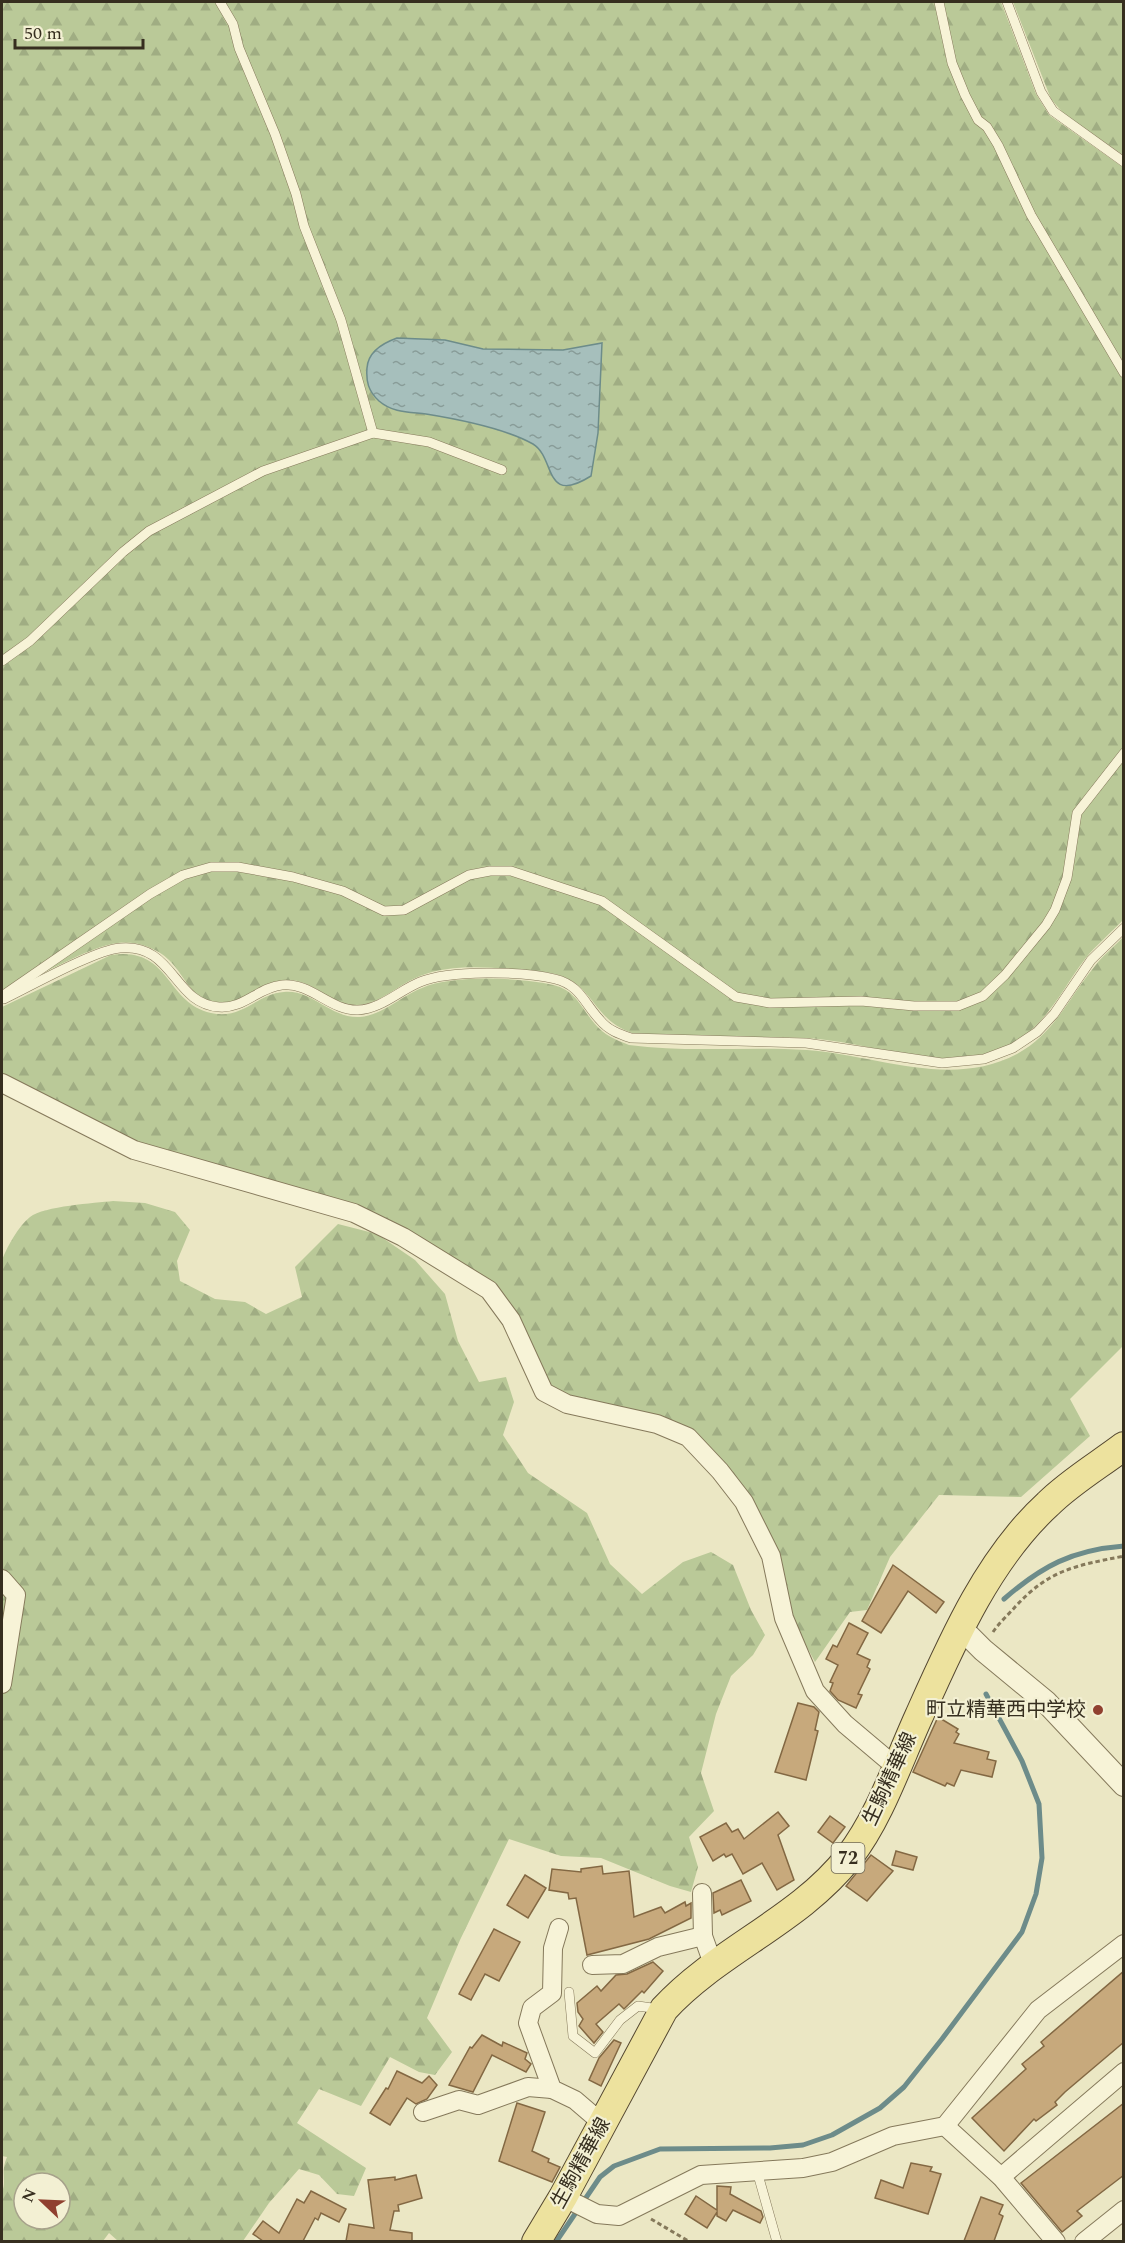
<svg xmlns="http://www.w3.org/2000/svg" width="1125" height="2243" viewBox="0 0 1125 2243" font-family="Spectral,'Noto Sans JP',serif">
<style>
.forest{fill:url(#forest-firs);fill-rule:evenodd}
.water{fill:url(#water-ripples);stroke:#6d8c8a;stroke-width:1.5}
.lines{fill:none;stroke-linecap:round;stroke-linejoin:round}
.stream{stroke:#6d8c8a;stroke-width:5}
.building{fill:#c7a97c;stroke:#836843;stroke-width:1.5}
.service-casing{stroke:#85795b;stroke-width:10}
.minor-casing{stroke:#85795b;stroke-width:20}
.tertiary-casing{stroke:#85795b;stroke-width:24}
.primary-casing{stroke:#53462f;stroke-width:30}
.path{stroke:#85795b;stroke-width:3;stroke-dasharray:4.5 3;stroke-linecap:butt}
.service{stroke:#f7f3d7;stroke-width:9}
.minor{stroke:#f7f3d7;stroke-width:18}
.tertiary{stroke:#f7f3d7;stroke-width:22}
.primary{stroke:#ede29e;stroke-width:28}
.poi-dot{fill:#90402f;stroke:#f3f0d3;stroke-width:2}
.labels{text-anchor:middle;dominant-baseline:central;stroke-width:4.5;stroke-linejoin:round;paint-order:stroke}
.shield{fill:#f3f0d3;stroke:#6f6855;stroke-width:1.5}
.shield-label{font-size:18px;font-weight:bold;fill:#362e1f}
.poi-label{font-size:20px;fill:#362e1f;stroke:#f3f0d3;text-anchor:end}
.street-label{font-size:20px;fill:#362e1f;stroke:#f3f0d3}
</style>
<defs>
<pattern id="forest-firs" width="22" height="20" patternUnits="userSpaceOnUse" patternTransform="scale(1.5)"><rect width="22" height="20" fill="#bac998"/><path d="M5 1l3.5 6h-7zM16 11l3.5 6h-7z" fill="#a0ad83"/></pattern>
<pattern id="water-ripples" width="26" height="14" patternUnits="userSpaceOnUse" patternTransform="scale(1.5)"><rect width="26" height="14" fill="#a6bfbc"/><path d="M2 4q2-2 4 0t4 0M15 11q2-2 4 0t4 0" fill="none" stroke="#889c98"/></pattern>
</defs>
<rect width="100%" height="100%" fill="#ebe7c4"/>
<g class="forest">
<path d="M2,2H1001L1036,94L1049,115L1124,168L1123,920C1111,933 1096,945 1085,959C1062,989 1047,1025 1011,1044C946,1078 873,1041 805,1038C748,1036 688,1042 632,1033C588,1018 595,976 542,972C502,969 458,961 420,976C399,984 380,1004 358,1005C333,1006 316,982 291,980C262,978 243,1008 214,1002C189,997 185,975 169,960C155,947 136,941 118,943C92,945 29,981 2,994Z"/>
<polygon points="1013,2 1123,2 1123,155 1064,114 1051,99"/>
<path d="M1123,937V1346L1070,1399L1090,1436L1021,1497L939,1495L890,1557L867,1610L850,1612L815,1662L790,1616L777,1554L692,1432L569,1398L549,1387L517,1317L406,1231L136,1144L2,1076V1007L111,955C171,946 165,1003 211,1013C243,1020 256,994 284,992C312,989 331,1019 360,1017C383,1015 401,996 422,988C451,975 521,977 553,985C576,990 581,1008 595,1024C604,1035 616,1040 629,1045C688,1053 748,1046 807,1050C876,1055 951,1089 1017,1054C1055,1033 1069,997 1095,966C1103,955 1114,947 1123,937Z"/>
<path d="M113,1201L145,1203L175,1212L190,1230L177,1261L180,1281L215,1299L245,1302L266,1314L302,1297L295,1267L338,1224L377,1234L415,1260L445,1294L458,1341L479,1382L506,1377L514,1402L503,1435L528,1473L587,1513L610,1564L642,1594L683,1562L711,1552L733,1565L751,1610L765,1635L753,1655L731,1676L716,1714L701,1773L714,1811L689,1837L698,1867L691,1892L670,1886L601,1858L561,1856L509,1839L460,1940L427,2018L452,2052L435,2075L419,2072L390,2057L361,2106L319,2089L297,2123L366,2168L354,2196L337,2194L319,2175L299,2169L269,2203L243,2241H118L109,2233L103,2241L2,2242V2192C7,2180 0,2173 7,2157L2,2156V1260C8,1245 18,1227 30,1217C44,1206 95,1203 113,1201ZM24,2183H60V2219H24Z"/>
</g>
<path class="water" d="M397,338L445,340L483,349L563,350L602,343L598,433L591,476C543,506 556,458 533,444C506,429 457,419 426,414C409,412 393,413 379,401C368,391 366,381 367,368C368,351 383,343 397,338Z"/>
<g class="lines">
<g class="stream">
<path d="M1004,1599C1042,1566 1072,1550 1124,1546"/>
<polyline points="556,2242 600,2177 614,2166 660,2149 770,2148 803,2145 832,2135 880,2108 904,2087 942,2039 1022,1932 1036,1894 1042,1858 1039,1804 1022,1761 986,1694"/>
</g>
</g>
<g class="building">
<polygon points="893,1565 944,1602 936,1613 908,1591 881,1633 862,1621"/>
<polygon points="849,1623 868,1633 857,1654 870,1660 867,1667 870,1669 858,1694 862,1695 856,1708 838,1700 830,1691 833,1683 830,1682 838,1665 826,1659 833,1645 837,1647"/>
<polygon points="798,1703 814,1707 819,1712 815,1730 818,1731 806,1780 775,1772"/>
<polygon points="938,1717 958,1729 956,1732 959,1734 954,1743 989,1752 987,1759 996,1761 992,1777 961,1770 954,1786 947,1783 945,1786 913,1772"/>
<polygon points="778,1812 789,1826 778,1835 794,1880 777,1890 762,1863 743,1874 732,1854 726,1857 724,1854 713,1861 700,1837 726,1823 732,1832 738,1829 744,1839"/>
<polygon points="830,1816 845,1827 833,1843 818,1832"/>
<polygon points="896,1851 917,1857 913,1870 892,1865"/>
<polygon points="871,1855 893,1871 867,1901 846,1886"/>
<polygon points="602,1866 603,1874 629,1871 634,1917 661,1907 665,1913 685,1902 686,1906 691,1903 691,1918 649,1939 587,1955 576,1898 569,1899 568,1893 549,1890 552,1869 581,1872 581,1869"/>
<polygon points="525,1875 546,1888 528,1918 507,1905"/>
<polygon points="741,1880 751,1901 722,1915 720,1910 714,1913 713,1893"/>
<polygon points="494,1929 520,1942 499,1981 485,1974 471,2000 459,1994"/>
<polygon points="653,1962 663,1971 644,1993 642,1991 624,2009 619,2004 596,2024 603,2032 594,2043 579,2026 583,2019 578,2012 577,2003 597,1986 601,1991 616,1975 627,1974"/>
<polygon points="1124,1971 1124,2042 1065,2092 1055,2102 1057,2105 1036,2121 1034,2119 1004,2151 972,2118 1026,2069 1022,2064 1044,2046 1041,2042"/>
<polygon points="482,2035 502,2046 503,2042 527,2053 525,2059 531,2064 526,2072 492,2055 473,2092 449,2085 470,2047 472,2048"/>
<polygon points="614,2040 621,2043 601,2086 589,2080 599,2058"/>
<polygon points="397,2071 422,2083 429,2076 437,2085 427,2099 416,2104 407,2098 390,2125 370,2113 386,2088 388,2089"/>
<polygon points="517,2103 545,2112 532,2151 549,2159 548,2162 560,2167 552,2182 499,2161"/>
<polygon points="1124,2103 1124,2175 1077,2211 1082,2216 1062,2232 1021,2183"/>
<polygon points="911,2163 932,2167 930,2171 941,2174 928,2214 875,2198 881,2180 903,2188"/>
<polygon points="416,2175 422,2198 398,2205 399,2211 394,2211 390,2230 412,2233 412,2241 346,2241 349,2224 374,2228 368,2180 395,2177 395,2180"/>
<polygon points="717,2186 731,2187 730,2194 761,2211 763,2217 760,2223 733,2210 726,2221 717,2216 717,2212 707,2228 685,2214 696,2196 717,2210"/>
<polygon points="311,2191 346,2209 339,2222 321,2213 318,2220 315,2218 303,2241 263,2241 253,2234 263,2221 279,2233 297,2199 304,2203"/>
<polygon points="981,2197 1003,2205 999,2214 1003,2216 994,2241 964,2241"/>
</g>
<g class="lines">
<g class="service-casing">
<g id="service">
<polyline points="220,2 233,24 239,48 275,134 296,194 304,226 341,320 373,433"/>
<polyline points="939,2 952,63 965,95 978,120 987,127 998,145 1031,215 1124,373"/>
<polyline points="1007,2 1041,92 1053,111 1124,162"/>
<polyline points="2,661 30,641 123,552 149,531 263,471 373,433 429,442 502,470"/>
<polyline points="2,996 150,894 183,875 211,867 238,867 293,877 343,891 384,911 404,910 469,875 490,871 511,871 602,901 736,997 770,1003 861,1001 914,1006 958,1006 983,996 1005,975 1046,925 1055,910 1067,878 1077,813 1124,753"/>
<path d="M4,999C29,987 95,950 120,948C174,943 173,1004 219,1007C244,1009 259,987 282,985C311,982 330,1011 358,1010C381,1009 400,990 420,982C449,970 523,971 555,979C580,985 584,1003 600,1020C608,1030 619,1034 631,1038L806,1043L942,1063L984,1059L1013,1048L1037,1032L1054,1014L1091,960L1124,928"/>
<polyline points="569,1992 573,2036 595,2053 620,2020 638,2006 659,2009"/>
<polyline points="757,2171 777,2242"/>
</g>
</g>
<g class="minor-casing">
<g id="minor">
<polyline points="2,1083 134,1150 354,1213 403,1237 489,1290 511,1320 544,1392 567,1404 657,1424 688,1437 720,1471 744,1502 771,1556 784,1618 815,1691 845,1724 896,1767"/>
<polyline points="2,1579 16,1595 2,1684"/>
<polyline points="702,1893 703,1936 713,1964"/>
<polyline points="559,1928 553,1948 552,1993 532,2008 528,2023 552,2089 575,2100 603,2124"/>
<polyline points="592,1965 623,1964 658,1947 703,1936"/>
<polyline points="423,2112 459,2100 478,2105 528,2087 552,2089"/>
<polyline points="945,2126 1001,2177 1056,2242"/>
<polyline points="1001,2177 1124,2072"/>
<polyline points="563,2197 597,2214 619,2216 701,2175 803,2168 832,2162 893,2136 945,2126 1038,2010 1124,1944"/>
<polyline points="1084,2242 1124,2210"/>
</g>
</g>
<g class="tertiary-casing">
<polyline id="tertiary" points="961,1628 983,1650 1046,1702 1124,1785"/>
</g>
<g class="primary-casing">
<path id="primary" d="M536,2242L563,2197L664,2009C718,1950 799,1921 849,1857C880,1817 898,1762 919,1716C952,1642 988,1559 1048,1504C1070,1482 1099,1465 1124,1446"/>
</g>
<g class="path">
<path d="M993,1632C999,1623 1008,1615 1015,1607C1050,1569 1075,1566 1124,1556"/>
<polyline points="651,2219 690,2242"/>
</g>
<use href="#service" class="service"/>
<use href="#minor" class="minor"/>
<use href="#tertiary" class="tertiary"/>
<use href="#primary" class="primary"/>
</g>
<circle class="poi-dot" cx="1098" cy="1710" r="6"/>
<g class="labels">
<rect class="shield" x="831.5" y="1843" width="33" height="30" rx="4.5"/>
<g class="shield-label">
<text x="848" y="1858">72</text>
</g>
<g class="poi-label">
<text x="1086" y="1710">町立精華西中学校</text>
</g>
<g class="street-label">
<text transform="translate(890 1779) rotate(-65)">生駒精華線</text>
<text transform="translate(581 2163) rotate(-61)">生駒精華線</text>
</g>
</g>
<rect width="1125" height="2243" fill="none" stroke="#362e1f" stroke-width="6"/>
<g transform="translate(42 2201) rotate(293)"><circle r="28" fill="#f3f0d3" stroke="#a7a28b" stroke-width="1.5"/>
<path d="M0-4.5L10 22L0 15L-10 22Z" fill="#90402f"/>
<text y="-9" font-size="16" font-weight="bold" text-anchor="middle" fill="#362e1f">N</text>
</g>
<path d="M15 39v9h128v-9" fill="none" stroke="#362e1f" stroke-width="3"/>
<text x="24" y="39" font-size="18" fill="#362e1f" stroke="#f3f0d3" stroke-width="4.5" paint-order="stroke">50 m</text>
</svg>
